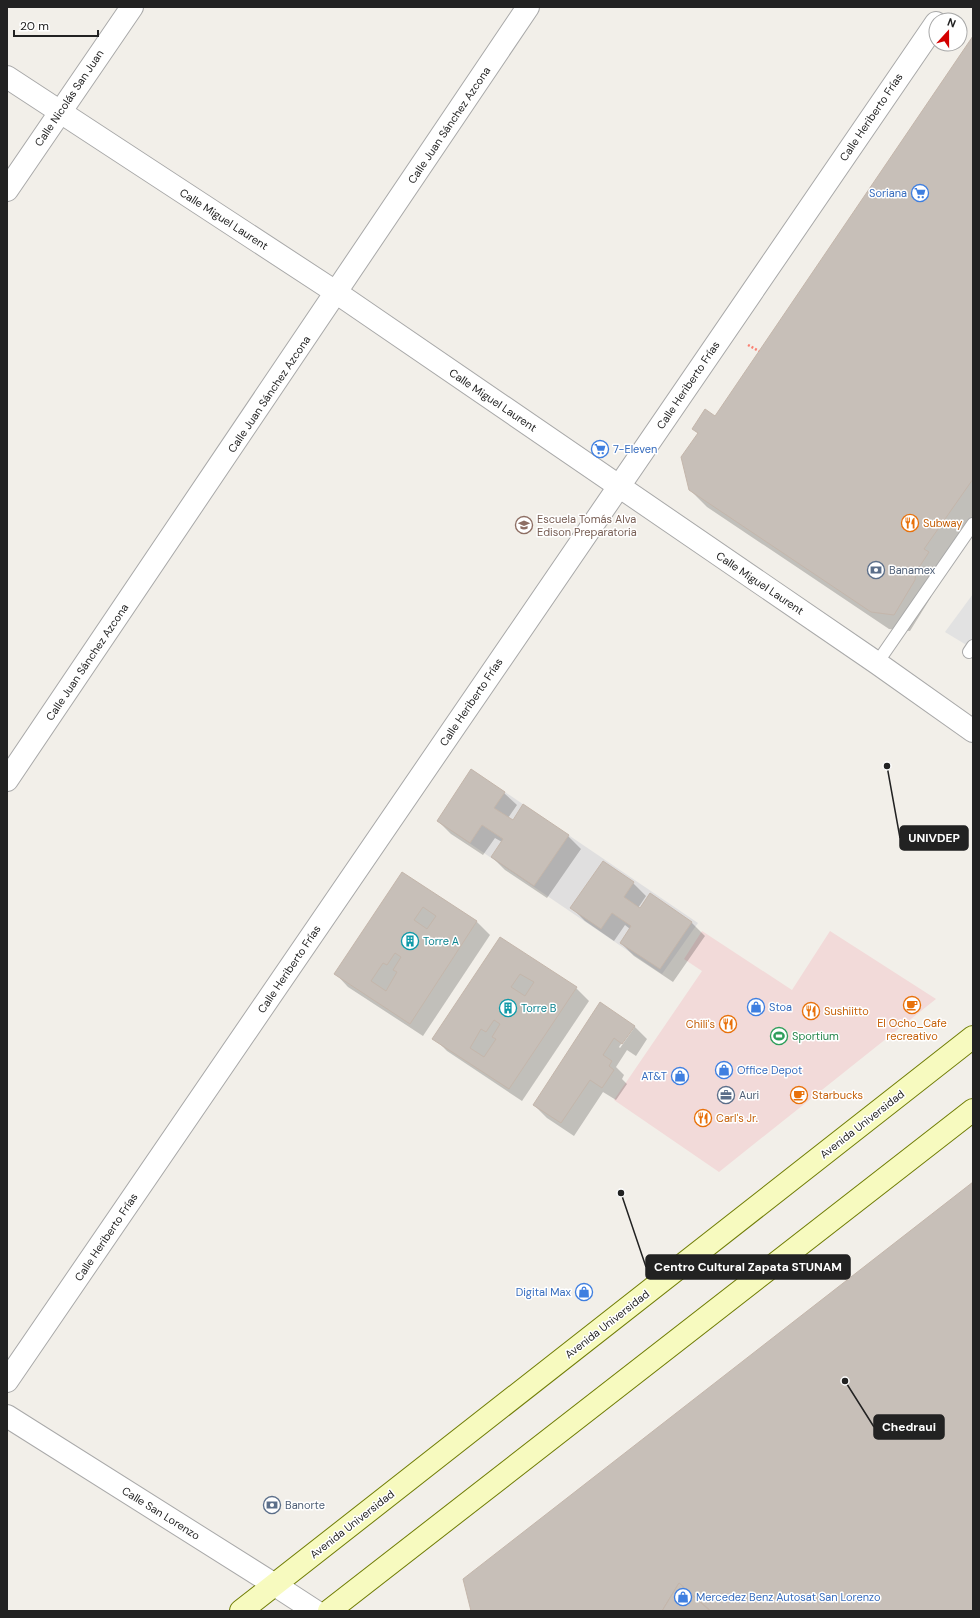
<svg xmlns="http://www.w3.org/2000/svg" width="980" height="1618" viewBox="0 0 980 1618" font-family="'DM Sans',sans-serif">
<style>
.residential{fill:#e0dfdf}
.commercial{fill:#f2dad9}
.parking{fill:#e2e2e2}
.shadow{fill:#0003;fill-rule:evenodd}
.building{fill:#c7bfb8;stroke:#c4b6ab;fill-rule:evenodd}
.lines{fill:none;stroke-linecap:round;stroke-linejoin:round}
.service-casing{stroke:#a9a9a9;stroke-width:14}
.minor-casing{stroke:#a9a9a9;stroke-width:24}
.tertiary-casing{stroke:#a9a9a9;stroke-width:24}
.secondary-casing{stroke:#707d05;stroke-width:24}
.path{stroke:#fa8072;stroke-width:2.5;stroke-dasharray:2 2;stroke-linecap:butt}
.service{stroke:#fff;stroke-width:12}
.minor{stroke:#fff;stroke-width:22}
.tertiary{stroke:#fff;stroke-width:22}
.secondary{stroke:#f7fabf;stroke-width:22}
.labels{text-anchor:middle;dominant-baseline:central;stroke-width:3;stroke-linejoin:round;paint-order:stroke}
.street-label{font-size:11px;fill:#222;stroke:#fff}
.shop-label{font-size:11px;fill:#366cbe;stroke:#fff;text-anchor:start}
.education-label{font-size:11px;fill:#785e54;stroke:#fff;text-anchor:start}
.food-label{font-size:11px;fill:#c56008;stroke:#fff;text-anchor:start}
.service-label{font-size:11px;fill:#4e5e75;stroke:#fff;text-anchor:start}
.culture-label{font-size:11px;fill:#0d838f;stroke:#fff;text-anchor:start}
.leisure-label{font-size:11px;fill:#27864d;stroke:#fff;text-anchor:start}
.leader{fill:none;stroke:#222;stroke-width:1.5}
.callout-dot{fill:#222;stroke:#fff;stroke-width:1.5}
.callout{fill:#222;stroke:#222;stroke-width:1.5}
.callout-label{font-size:12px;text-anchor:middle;font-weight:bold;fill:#fff}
</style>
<rect width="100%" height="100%" fill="#f2efe9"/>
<polygon class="residential" points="471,769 698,923 662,974 437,821"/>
<polygon class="commercial" points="702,931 792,990 830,931 936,999 719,1172 614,1100 702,971 684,959"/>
<polygon class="parking" points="973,594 973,649 945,632"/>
<g class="shadow">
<polygon points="973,37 973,519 932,589 931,597 910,631 889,629 707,507 690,490 699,434 694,429 716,417"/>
<polygon points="504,793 517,805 508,818 513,822 568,836 581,849 547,898 505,870 492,857 502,842 495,838 483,855 451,834 438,821"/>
<polygon points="403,873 477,922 490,935 423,1036 348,987 336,974"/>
<polygon points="633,883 646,896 638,908 640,909 650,895 692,923 705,936 673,982 634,956 621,943 630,929 625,925 614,941 585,921 572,908"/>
<polygon points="501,938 576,988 589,1001 522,1101 447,1051 434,1038"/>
<path d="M601,1004L634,1026L647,1039L636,1056L627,1050L616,1067L624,1075L622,1079L627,1084L616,1100L603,1092L574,1136L547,1118L534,1105ZM632,1028H634L620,1048L619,1047Z"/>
<polygon points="973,1184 973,1611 472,1611"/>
</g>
<g class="building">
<polygon points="973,36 973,479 924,549 929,552 916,572 915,580 894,615 871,612 689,490 681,457 698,433 692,429 705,409 715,416"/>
<polygon points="471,769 505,792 494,808 513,820 523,804 569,835 534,886 491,857 503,839 482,825 470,843 437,821"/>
<polygon points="603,861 634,882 624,897 640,908 650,893 692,922 660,969 620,943 631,926 612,913 601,929 570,908"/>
<path d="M402,872L477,921L410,1024L334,974ZM423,907L436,916L427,929L414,920ZM395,953L401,957L393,970L397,972L386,991L371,981L383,963L387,965Z"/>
<path d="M500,937L577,987L509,1089L432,1039ZM520,974L534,982L525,996L511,987ZM494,1020L500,1024L492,1037L496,1039L484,1057L470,1048L481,1029L486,1032Z"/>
<polygon points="600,1002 635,1026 622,1044 614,1038 603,1055 612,1061 609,1066 614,1070 602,1088 590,1080 561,1123 533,1105"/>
<polygon points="973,1182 973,1611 711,1611 679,1583 662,1611 471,1611 463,1579"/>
<polygon points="679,1583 710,1611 662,1611"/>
</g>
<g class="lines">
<g class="service-casing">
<g id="service">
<polyline points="969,652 973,646"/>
<polyline points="877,663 973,524"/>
</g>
</g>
<g class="minor-casing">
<g id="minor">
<polyline points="7,77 337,293 877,663 973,731"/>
<polyline points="7,190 132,7"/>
<polyline points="7,780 528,7"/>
<polyline points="7,1381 936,23"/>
<polyline points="275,1585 315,1611"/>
</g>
</g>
<g class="tertiary-casing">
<polyline id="tertiary" points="7,1416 275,1585"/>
</g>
<g class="secondary-casing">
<g id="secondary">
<polyline points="241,1611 973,1037"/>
<polyline points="329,1611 973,1110"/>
</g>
</g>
<polyline class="path" points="748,345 759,351"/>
<use href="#service" class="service"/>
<use href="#minor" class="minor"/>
<use href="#tertiary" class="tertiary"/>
<use href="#secondary" class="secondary"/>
</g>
<defs>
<g id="supermarket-ring" transform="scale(0.9)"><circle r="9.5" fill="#fff" stroke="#3f7fe0" stroke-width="1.5"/><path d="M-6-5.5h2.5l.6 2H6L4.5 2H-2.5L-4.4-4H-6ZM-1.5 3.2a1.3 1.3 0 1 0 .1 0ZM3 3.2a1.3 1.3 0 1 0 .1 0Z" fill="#3f7fe0"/></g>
<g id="restaurant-ring" transform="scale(0.9)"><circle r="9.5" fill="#fff" stroke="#e8710a" stroke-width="1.5"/><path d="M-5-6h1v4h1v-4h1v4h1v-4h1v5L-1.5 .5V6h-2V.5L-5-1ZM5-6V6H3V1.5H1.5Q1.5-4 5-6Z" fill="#e8710a"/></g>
<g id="school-ring" transform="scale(0.9)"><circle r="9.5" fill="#fff" stroke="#8d6e63" stroke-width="1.5"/><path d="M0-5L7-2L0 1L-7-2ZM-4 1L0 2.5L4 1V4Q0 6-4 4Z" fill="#8d6e63"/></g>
<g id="bank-ring" transform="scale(0.9)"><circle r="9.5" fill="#fff" stroke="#5c6f8a" stroke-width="1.5"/><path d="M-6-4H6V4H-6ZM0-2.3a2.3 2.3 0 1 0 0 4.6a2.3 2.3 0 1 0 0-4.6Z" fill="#5c6f8a"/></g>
<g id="building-ring" transform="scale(0.9)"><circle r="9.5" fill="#fff" stroke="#0f9aa8" stroke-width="1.5"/><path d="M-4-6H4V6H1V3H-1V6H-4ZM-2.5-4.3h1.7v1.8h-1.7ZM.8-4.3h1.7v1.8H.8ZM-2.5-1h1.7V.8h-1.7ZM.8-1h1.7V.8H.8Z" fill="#0f9aa8"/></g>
<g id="cafe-ring" transform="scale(0.9)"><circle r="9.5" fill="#fff" stroke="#e8710a" stroke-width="1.5"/><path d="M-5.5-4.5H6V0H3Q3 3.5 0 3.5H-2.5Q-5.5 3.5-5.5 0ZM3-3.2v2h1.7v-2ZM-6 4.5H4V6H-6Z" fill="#e8710a"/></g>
<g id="shop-ring" transform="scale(0.9)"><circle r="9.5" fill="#fff" stroke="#3f7fe0" stroke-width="1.5"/><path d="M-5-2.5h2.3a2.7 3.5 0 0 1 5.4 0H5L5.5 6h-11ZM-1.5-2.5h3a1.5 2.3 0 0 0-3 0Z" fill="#3f7fe0"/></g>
<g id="stadium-ring" transform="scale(0.9)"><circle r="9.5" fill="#fff" stroke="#2e9e5b" stroke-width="1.5"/><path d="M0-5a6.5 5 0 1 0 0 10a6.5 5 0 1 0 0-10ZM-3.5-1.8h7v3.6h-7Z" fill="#2e9e5b"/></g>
<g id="office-ring" transform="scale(0.9)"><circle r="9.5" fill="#fff" stroke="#5c6f8a" stroke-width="1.5"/><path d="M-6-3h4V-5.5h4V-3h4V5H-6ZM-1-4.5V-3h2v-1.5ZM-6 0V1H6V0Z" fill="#5c6f8a"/></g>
</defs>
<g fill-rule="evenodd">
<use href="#supermarket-ring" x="920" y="193"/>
<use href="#supermarket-ring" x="600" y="449"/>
<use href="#restaurant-ring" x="910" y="523"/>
<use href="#school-ring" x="524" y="525"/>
<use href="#bank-ring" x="876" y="570"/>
<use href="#building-ring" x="410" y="941"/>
<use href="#cafe-ring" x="912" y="1005"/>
<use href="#shop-ring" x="756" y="1007"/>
<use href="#building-ring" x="508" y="1008"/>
<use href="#restaurant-ring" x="811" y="1011"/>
<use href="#restaurant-ring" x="728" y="1024"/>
<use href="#stadium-ring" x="779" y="1036"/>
<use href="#shop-ring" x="724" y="1070"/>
<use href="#shop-ring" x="680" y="1076"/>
<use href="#office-ring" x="726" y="1095"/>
<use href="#cafe-ring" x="799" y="1095"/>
<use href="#restaurant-ring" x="703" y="1118"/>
<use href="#shop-ring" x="584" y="1292"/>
<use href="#bank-ring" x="272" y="1505"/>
<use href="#shop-ring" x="683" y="1597"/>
</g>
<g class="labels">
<g class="street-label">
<text transform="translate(69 98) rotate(-56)">Calle Nicolás San Juan</text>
<text transform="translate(871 117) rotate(-56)">Calle Heriberto Frías</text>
<text transform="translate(449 125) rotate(-56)">Calle Juan Sánchez Azcona</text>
<text transform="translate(224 219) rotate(33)">Calle Miguel Laurent</text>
<text transform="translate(688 385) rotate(-56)">Calle Heriberto Frías</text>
<text transform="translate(269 394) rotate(-56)">Calle Juan Sánchez Azcona</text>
<text transform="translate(493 400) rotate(34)">Calle Miguel Laurent</text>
<text transform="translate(760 583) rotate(34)">Calle Miguel Laurent</text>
<text transform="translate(87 662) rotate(-56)">Calle Juan Sánchez Azcona</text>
<text transform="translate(471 702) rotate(-56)">Calle Heriberto Frías</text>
<text transform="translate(289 969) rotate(-56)">Calle Heriberto Frías</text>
<text transform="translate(862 1124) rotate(-38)">Avenida Universidad</text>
<text transform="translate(106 1237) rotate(-56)">Calle Heriberto Frías</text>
<text transform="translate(607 1324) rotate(-38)">Avenida Universidad</text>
<text transform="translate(161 1513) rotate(32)">Calle San Lorenzo</text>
<text transform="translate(352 1524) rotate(-38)">Avenida Universidad</text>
</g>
<g class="shop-label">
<text x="907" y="193" text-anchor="end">Soriana</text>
<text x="613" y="449">7-Eleven</text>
<text x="769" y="1007">Stoa</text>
<text x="737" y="1070">Office Depot</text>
<text x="667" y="1076" text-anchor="end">AT&amp;T</text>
<text x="571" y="1292" text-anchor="end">Digital Max</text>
<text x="696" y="1597">Mercedez Benz Autosat San Lorenzo</text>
</g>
<g class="education-label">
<text x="537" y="519">Escuela Tomás Alva<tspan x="537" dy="13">Edison Preparatoria</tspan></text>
</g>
<g class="food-label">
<text x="923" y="523">Subway</text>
<text x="824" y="1011">Sushiitto</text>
<text x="912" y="1023" text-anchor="middle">El Ocho_Cafe<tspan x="912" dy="13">recreativo</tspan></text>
<text x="715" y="1024" text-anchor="end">Chili's</text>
<text x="812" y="1095">Starbucks</text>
<text x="716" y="1118">Carl's Jr.</text>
</g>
<g class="service-label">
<text x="889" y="570">Banamex</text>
<text x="739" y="1095">Auri</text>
<text x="285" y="1505">Banorte</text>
</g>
<g class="culture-label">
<text x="423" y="941">Torre A</text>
<text x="521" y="1008">Torre B</text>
</g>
<g class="leisure-label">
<text x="792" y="1036">Sportium</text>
</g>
</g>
<path class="leader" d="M887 766L900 838M621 1193L646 1267M845 1381L874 1427"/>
<g class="callout-dot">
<circle cx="887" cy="766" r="4"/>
<circle cx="621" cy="1193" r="4"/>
<circle cx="845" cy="1381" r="4"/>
</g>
<g class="callout">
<rect x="900" y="826" width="68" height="24" rx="4"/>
<rect x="646" y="1255" width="204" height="24" rx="4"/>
<rect x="874" y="1415" width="70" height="24" rx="4"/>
</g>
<g class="callout-label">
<text x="934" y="842">UNIVDEP</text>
<text x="748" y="1271">Centro Cultural Zapata STUNAM</text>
<text x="909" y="1431">Chedraui</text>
</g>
<rect width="980" height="1618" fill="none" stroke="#222222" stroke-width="16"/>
<g transform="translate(948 32) rotate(21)"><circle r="19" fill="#ffffff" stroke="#a7a7a7"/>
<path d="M0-3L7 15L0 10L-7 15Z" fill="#d40000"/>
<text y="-6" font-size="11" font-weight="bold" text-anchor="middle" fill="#222222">N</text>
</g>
<path d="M14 30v6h84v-6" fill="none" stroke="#222222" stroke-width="2"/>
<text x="20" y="30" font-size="12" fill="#222222" stroke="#ffffff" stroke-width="3" paint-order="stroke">20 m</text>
</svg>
